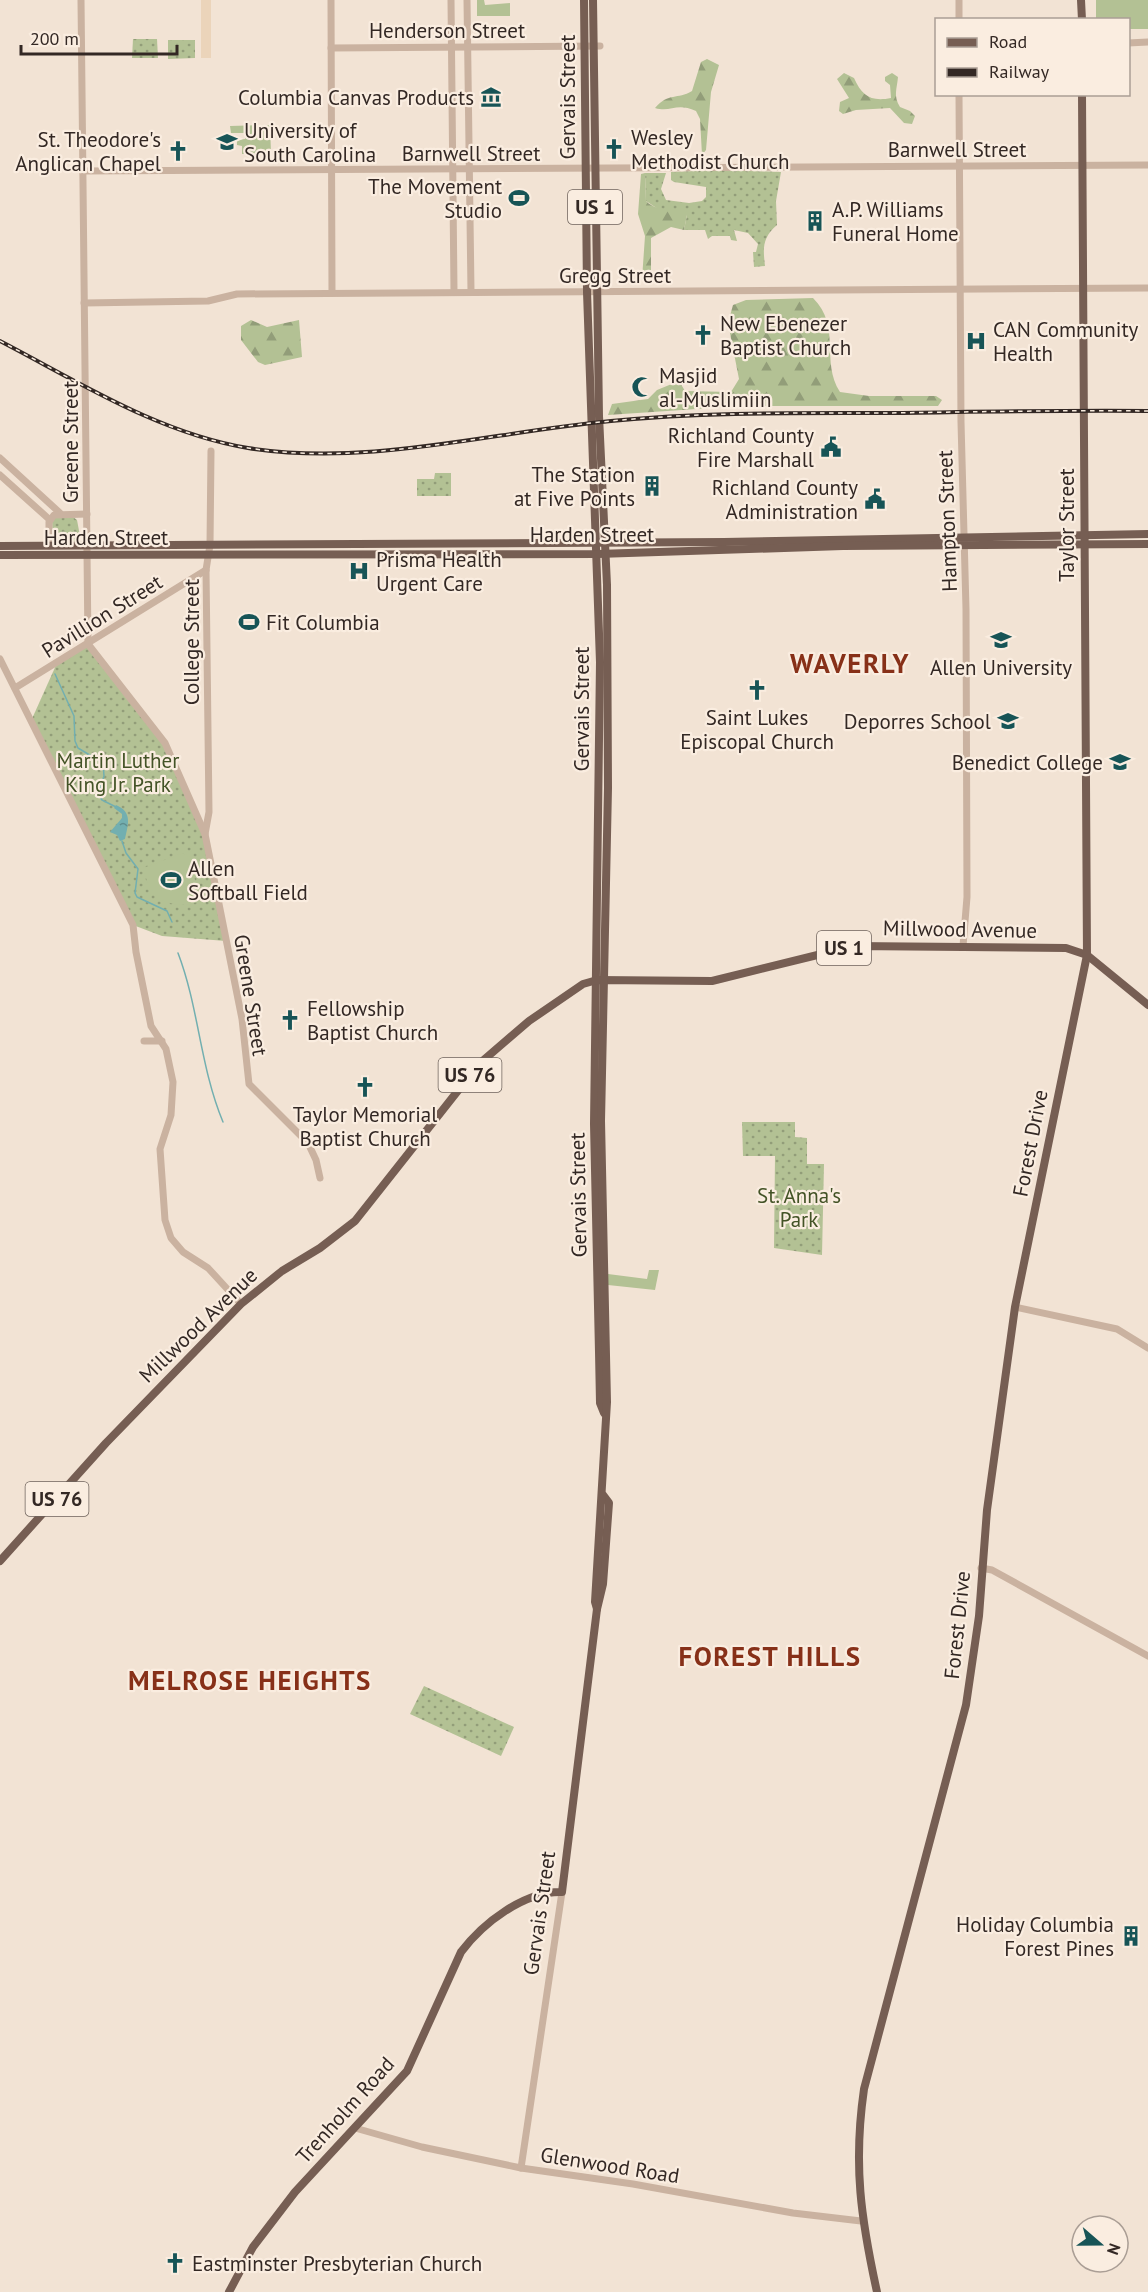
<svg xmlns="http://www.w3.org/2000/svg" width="1148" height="2292" viewBox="0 0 1148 2292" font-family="'PT Sans',sans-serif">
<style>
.grass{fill:url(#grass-dots)}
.forest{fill:url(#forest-firs)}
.garden{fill:#b3c194}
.plaza{fill:#ebd4ba}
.water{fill:url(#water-ripples)}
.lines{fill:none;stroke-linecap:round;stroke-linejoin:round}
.stream{stroke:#72afb0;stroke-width:1.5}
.minor{stroke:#cab2a0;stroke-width:7}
.major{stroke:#765e53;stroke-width:8}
.rail-casing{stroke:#332824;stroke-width:4}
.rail{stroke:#faede0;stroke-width:1.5;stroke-dasharray:4.5;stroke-linecap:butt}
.labels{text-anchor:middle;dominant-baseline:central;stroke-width:4.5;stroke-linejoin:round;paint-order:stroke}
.shield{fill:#faede0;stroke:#6f635c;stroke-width:1.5}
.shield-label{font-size:20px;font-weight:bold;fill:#332824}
.street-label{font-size:21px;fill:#332824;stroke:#faede0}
.poi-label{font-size:21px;fill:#332824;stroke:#faede0;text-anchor:start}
.park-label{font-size:21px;fill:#435326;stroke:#faede0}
.district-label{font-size:27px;font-weight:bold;letter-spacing:1.5px;fill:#873018;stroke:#faede0}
</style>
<defs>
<pattern id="grass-dots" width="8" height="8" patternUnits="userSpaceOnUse" patternTransform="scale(1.5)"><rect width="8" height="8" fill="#b3c194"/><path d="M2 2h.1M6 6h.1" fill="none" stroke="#929d79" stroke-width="1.8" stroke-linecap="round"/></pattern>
<pattern id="forest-firs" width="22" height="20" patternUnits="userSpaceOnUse" patternTransform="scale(1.5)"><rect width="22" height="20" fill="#b3c194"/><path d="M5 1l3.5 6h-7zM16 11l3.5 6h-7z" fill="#929d79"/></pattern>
<pattern id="water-ripples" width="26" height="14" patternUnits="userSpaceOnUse" patternTransform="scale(1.5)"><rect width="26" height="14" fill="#72afb0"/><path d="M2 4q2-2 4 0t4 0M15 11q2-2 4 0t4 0" fill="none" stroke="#5e8e8f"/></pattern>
</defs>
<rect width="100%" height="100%" fill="#f2e3d4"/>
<g class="grass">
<polygon points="133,39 157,39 158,58 132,58"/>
<polygon points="168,40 195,40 195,58 168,59"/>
<path d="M721,170L781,172L776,201L777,225C762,238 763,248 765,266L754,267L753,252H756L758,244L748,233L734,230L737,241L731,240L730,236H712L708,239L705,230H684L687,215L658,209L646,201L645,173H666L661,189L666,200L689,203L702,201L706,197V187L674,182L671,180V172Z"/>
<polygon points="435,473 451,473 451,496 417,496 417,479 434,479"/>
<polygon points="73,517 77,520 80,536 77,542 53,539 52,521 54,518"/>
<polygon points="88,644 165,743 205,834 226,941 162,936 133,925 31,721 57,663"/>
<polygon points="742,1122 795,1122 795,1137 807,1138 807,1164 824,1164 822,1255 774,1248 775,1156 743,1156"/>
<polygon points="424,1686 514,1727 501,1756 410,1714"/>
</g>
<g class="forest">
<path d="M707,59L719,65L711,92L706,150L702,155L700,119L696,111C676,102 671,113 655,108C669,92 677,100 692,91L701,62Z"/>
<path d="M844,73L854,78C862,96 871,102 891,98L890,85L885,81V77L892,73L898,77C897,89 893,96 900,107L910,111L915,116L912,124L904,123L890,108L856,110L843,114L839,111L840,102L849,98L837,79Z"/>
<path d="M645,173L646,201C657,212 671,209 685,209L687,215L684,230L671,227L651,238V281L642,279L645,236L638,214L641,174Z"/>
<path d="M813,298C842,327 820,361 840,392L869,396H936L942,400L938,406H741L608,415L612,404L648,399L657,390L679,381L685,391L731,392L739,379L728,323L733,305L746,300Z"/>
<polygon points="251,320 267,327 299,320 302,357 265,365 258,362 241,340 241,326"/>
</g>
<g class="garden">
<polygon points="477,0 484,0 485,5 510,3 510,16 477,16"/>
<polygon points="1096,0 1148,0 1148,29 1129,29 1128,20 1096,19"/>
<polygon points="270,125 271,153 242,154 242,146 237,145 237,140 245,139 245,133 231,133 230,126"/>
<path d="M183,853L191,858L199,902C168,910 150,899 143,868Z"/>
<rect x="780" y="1213" width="21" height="14"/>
<polygon points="649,1270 659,1270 655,1290 608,1285 608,1274 647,1279"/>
</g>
<rect class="plaza" x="201" y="0" width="10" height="58"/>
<path class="water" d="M116,805C133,812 128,825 125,839L120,841L117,835L110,832L122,818V814L114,808Z"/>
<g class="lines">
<g class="stream">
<polyline points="55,674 74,716 75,741 78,748 103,763 104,776 98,794 102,800 116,807"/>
<polyline points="122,841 126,853 138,869 135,893 137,897 167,911 172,922"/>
<path d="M178,953C199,1008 200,1067 223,1122"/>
</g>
<g class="minor">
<polyline points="81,0 88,644 165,743 183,784 205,834 242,1019 249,1084 308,1143 316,1160 320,1178"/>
<polyline points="331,0 332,293"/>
<polyline points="451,0 454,291"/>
<polyline points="467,0 471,291"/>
<polyline points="959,0 959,20"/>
<polyline points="1128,43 1148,42"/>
<polyline points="331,48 600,46"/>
<polyline points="959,94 961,422 966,609 967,897 963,946"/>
<polyline points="82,171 1148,165"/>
<polyline points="84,303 208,301 237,294 1148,288"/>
<polyline points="0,458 60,513"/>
<polyline points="0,475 50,520"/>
<polyline points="49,546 49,522 54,515 87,514"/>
<polyline points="0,659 133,925 136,952 151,1026 166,1049 173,1082 171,1115 160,1149 165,1220 171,1238 183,1252 208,1268 241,1304"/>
<polyline points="15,688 206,570"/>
<polyline points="205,834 209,812 206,570 210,545 211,451"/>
<polyline points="144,1041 162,1041"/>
<polyline points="1015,1307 1117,1329 1148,1348"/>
<polyline points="981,1568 992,1570 1148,1656"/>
<polyline points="355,2128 422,2147 521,2168 633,2184 793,2213 861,2221"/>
<polyline points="521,2168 562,1892"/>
</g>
<g class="major">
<polyline points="584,0 587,292 600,662 594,1124 599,1352 600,1403 604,1413"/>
<polyline points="1081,0 1082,20"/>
<polyline points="0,546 724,542 1148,534"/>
<polyline points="0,555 598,554 843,546 1148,544"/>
<polyline points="0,1561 106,1443 241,1304 282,1271 320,1248 355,1221 479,1064 529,1021 583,984 597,980 712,981 854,946 1066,948 1087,955 1148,1005"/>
<polyline points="597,1609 603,1584 609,1503 603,1495"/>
<path d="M229,2292L253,2247L295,2192L407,2071L461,1952C483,1923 524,1891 562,1892L597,1609L595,1602L607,1402L601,1121L608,788L607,585L599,416L593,0"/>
<path d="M877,2292C861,2219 853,2165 864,2089L966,1705L979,1616L987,1510L1015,1307L1087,955L1082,94"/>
</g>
<g class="rail-casing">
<path id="rail" d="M0,341C79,382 158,433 248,448C369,467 491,432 611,421C702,412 792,413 883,413C971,412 1060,410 1148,411"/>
</g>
<use href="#rail" class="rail"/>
</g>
<defs>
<g id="museum-bare" transform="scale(1.62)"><path d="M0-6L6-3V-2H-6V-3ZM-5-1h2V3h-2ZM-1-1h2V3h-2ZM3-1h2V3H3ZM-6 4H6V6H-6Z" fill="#175456" stroke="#faede0" stroke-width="2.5" paint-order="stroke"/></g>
<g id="university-bare" transform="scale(1.62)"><path d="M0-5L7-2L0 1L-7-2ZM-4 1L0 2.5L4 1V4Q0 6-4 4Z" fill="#175456" stroke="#faede0" stroke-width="2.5" paint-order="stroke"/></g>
<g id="church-bare" transform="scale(1.62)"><path d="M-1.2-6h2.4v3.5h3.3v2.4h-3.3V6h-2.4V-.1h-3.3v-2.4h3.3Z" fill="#175456" stroke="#faede0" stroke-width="2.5" paint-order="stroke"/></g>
<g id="stadium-bare" transform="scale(1.62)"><path d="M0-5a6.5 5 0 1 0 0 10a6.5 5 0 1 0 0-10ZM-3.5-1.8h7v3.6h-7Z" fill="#175456" stroke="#faede0" stroke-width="2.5" paint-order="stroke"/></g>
<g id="building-bare" transform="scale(1.62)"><path d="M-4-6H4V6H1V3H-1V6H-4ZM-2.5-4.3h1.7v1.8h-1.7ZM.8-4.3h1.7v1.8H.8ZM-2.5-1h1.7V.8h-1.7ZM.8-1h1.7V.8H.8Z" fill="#175456" stroke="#faede0" stroke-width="2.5" paint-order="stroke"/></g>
<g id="hospital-bare" transform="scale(1.62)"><path d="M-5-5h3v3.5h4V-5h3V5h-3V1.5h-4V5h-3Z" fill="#175456" stroke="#faede0" stroke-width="2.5" paint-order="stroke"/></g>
<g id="mosque-bare" transform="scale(1.62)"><path d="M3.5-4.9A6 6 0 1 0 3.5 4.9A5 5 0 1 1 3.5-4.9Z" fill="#175456" stroke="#faede0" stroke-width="2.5" paint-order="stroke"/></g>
<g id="civic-bare" transform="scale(1.62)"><path d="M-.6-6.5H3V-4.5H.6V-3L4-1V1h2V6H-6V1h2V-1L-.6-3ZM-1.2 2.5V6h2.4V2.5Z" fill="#175456" stroke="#faede0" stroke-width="2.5" paint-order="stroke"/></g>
<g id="school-bare" transform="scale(1.62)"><path d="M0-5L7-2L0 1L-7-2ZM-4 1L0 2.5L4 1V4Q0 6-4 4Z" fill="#175456" stroke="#faede0" stroke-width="2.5" paint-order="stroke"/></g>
</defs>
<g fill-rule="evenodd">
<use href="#museum-bare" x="491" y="97"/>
<use href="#university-bare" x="227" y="142"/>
<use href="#church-bare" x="614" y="149"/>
<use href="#church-bare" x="178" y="151"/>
<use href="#stadium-bare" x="519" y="198"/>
<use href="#building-bare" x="815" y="221"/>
<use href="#church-bare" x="703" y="335"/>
<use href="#hospital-bare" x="976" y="341"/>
<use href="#mosque-bare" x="642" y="387"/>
<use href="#civic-bare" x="831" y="447"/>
<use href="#building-bare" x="652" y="486"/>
<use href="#civic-bare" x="875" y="499"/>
<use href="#hospital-bare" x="359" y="571"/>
<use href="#stadium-bare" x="249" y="622"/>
<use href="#university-bare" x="1001" y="640"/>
<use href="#church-bare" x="757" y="690"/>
<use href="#school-bare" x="1008" y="721"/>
<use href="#university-bare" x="1120" y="762"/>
<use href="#stadium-bare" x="171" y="880"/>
<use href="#church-bare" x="290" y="1020"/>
<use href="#church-bare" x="365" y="1087"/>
<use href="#building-bare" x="1131" y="1936"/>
<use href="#church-bare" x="175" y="2263"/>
</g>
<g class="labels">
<g class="shield">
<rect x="568" y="190" width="54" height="34" rx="4.5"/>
<rect x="817" y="931" width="54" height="34" rx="4.5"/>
<rect x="438.5" y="1058" width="63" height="34" rx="4.5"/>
<rect x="25.5" y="1482" width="63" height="34" rx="4.5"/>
</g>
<g class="shield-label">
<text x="595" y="207">US 1</text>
<text x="844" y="948">US 1</text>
<text x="470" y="1075">US 76</text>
<text x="57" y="1499">US 76</text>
</g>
<g class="street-label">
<text x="447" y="30">Henderson Street</text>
<text transform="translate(567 97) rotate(-90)">Gervais Street</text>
<text x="957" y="149">Barnwell Street</text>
<text x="471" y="153">Barnwell Street</text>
<text x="615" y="275">Gregg Street</text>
<text transform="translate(70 442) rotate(-90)">Greene Street</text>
<text transform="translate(947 521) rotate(-92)">Hampton Street</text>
<text transform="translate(1066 525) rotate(-90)">Taylor Street</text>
<text x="592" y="534">Harden Street</text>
<text x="106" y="537">Harden Street</text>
<text transform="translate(102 616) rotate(-32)">Pavillion Street</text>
<text transform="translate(191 642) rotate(-90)">College Street</text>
<text transform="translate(581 709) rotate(-90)">Gervais Street</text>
<text transform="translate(960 929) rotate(1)">Millwood Avenue</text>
<text transform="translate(251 995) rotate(81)">Greene Street</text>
<text transform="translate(1030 1143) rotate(-79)">Forest Drive</text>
<text transform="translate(578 1195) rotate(-91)">Gervais Street</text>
<text transform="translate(198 1325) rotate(-44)">Millwood Avenue</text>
<text transform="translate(957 1625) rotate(-84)">Forest Drive</text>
<text transform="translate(539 1913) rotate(-82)">Gervais Street</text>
<text transform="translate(345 2110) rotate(-48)">Trenholm Road</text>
<text transform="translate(610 2165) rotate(9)">Glenwood Road</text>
</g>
<g class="poi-label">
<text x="474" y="97" text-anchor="end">Columbia Canvas Products</text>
<text x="244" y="130">University of<tspan x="244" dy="24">South Carolina</tspan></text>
<text x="631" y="137">Wesley<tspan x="631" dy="24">Methodist Church</tspan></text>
<text x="161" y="139" text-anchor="end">St. Theodore's<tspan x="161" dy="24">Anglican Chapel</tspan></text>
<text x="502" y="186" text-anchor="end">The Movement<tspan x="502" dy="24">Studio</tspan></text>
<text x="832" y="209">A.P. Williams<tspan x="832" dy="24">Funeral Home</tspan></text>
<text x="720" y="323">New Ebenezer<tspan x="720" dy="24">Baptist Church</tspan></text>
<text x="993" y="329">CAN Community<tspan x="993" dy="24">Health</tspan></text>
<text x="659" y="375">Masjid<tspan x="659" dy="24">al-Muslimiin</tspan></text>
<text x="814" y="435" text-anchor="end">Richland County<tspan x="814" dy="24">Fire Marshall</tspan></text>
<text x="635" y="474" text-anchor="end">The Station<tspan x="635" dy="24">at Five Points</tspan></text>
<text x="858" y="487" text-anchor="end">Richland County<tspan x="858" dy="24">Administration</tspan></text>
<text x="376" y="559">Prisma Health<tspan x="376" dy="24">Urgent Care</tspan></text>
<text x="266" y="622">Fit Columbia</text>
<text x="1001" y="667" text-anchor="middle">Allen University</text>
<text x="757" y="717" text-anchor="middle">Saint Lukes<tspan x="757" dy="24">Episcopal Church</tspan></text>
<text x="991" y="721" text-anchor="end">Deporres School</text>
<text x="1103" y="762" text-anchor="end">Benedict College</text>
<text x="188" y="868">Allen<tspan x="188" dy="24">Softball Field</tspan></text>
<text x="307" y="1008">Fellowship<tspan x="307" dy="24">Baptist Church</tspan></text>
<text x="365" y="1114" text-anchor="middle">Taylor Memorial<tspan x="365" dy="24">Baptist Church</tspan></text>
<text x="1114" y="1924" text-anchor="end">Holiday Columbia<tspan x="1114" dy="24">Forest Pines</tspan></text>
<text x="192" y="2263">Eastminster Presbyterian Church</text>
</g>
<g class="park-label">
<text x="118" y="760">Martin Luther<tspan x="118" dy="24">King Jr. Park</tspan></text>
<text x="799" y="1195">St. Anna's<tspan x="799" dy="24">Park</tspan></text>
</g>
<g class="district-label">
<text x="850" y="663">WAVERLY</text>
<text x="770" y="1656">FOREST HILLS</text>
<text x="250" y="1680">MELROSE HEIGHTS</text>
</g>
</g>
<rect x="935" y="18" width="195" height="78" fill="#faede0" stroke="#aa9e95" stroke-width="1.5"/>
<rect x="947" y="38" width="30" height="9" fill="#765e53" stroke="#aa9e95" stroke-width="1.5"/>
<text x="989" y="48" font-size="18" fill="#332824">Road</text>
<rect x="947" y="68" width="30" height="9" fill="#332824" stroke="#aa9e95" stroke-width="1.5"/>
<text x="989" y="78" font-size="18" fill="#332824">Railway</text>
<g transform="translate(1100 2244) rotate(110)"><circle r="28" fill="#faede0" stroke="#aa9e95" stroke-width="1.5"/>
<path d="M0-4.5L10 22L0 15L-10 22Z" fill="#175456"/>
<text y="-9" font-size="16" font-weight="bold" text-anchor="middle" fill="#332824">N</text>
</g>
<path d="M21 45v9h156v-9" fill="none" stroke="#332824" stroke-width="3"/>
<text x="30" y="45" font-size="18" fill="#332824" stroke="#faede0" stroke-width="4.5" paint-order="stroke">200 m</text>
</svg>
